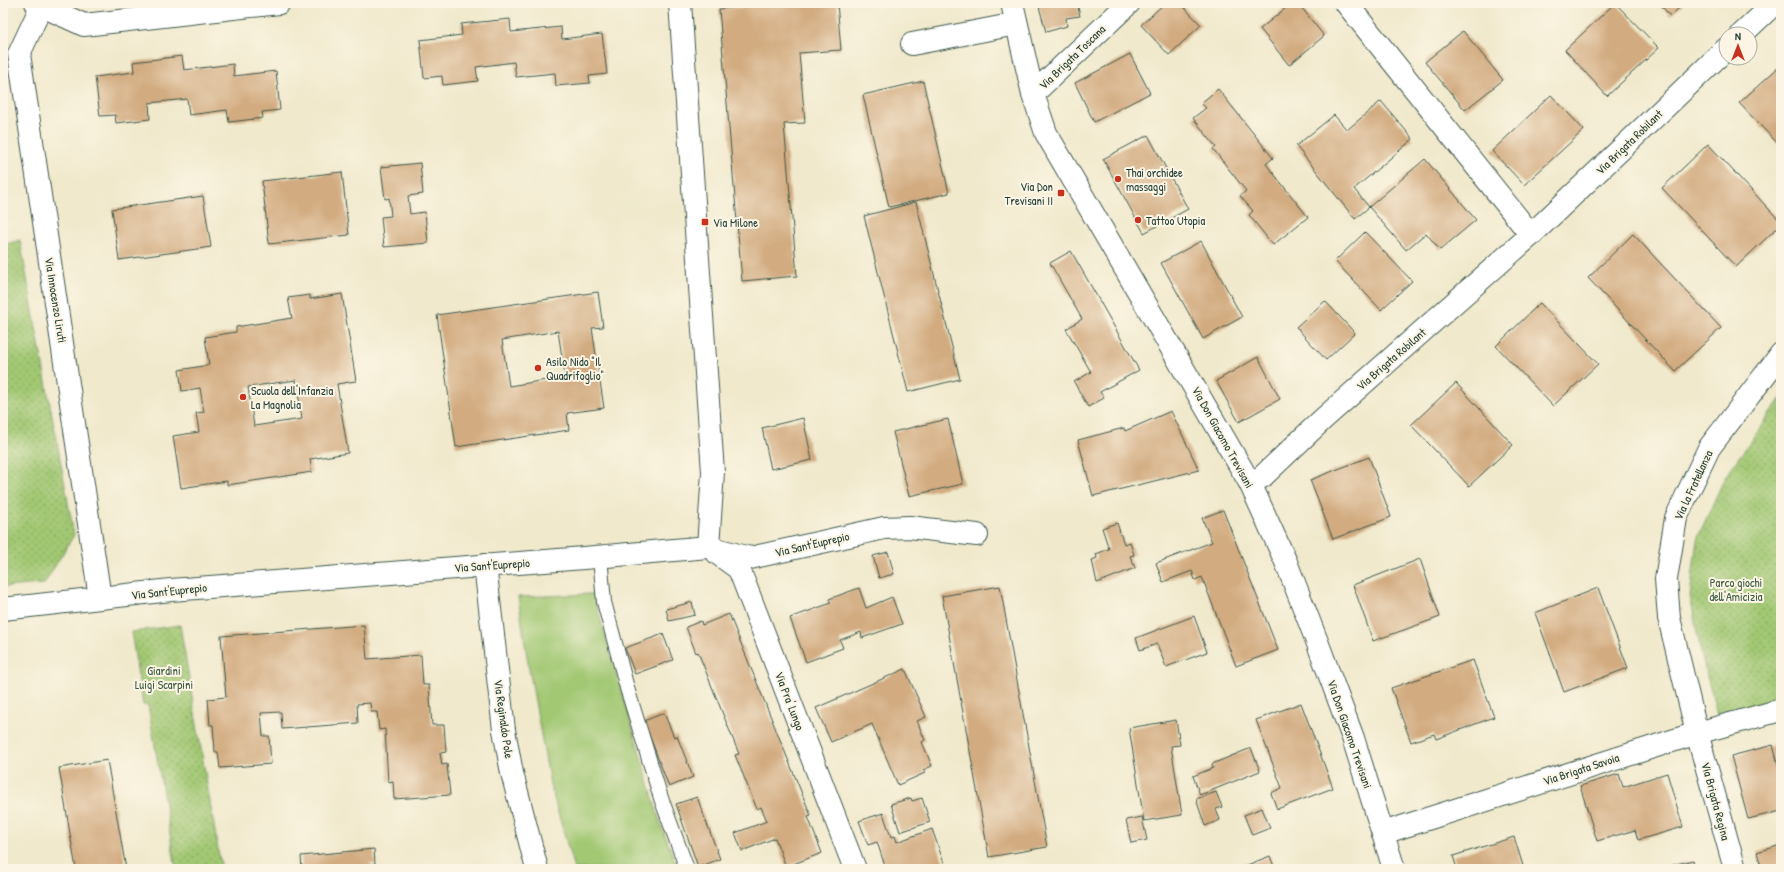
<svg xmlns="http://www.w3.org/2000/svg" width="1784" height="872" viewBox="0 0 1784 872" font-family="'Patrick Hand',sans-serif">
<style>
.grass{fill:#a2c873;stroke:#608254}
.park{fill:url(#park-dots);stroke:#608254}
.building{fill:#d2ab80;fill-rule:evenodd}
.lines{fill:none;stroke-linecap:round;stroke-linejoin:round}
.lane-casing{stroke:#3e574b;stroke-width:16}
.street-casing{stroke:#3e574b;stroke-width:24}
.secondary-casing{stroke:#3e574b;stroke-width:24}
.lane{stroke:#fff;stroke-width:14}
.street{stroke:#fff;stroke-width:22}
.secondary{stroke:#fff;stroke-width:22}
.poi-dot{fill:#c8321e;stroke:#fcf5e5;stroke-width:1.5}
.labels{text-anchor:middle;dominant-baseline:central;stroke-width:4;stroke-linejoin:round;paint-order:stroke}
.street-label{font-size:12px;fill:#1f3d34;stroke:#fcf5e5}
.poi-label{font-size:12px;fill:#1f3d34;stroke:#fcf5e5;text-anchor:start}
.park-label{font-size:12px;fill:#395941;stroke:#fcf5e5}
</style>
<defs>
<pattern id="park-dots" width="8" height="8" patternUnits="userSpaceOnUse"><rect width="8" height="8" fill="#a2c873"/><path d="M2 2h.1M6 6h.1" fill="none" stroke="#83a45f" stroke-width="1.8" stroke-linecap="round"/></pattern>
</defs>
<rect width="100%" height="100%" fill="#fcf5e5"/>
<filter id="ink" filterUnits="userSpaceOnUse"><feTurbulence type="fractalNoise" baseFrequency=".025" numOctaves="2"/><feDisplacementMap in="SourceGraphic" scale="8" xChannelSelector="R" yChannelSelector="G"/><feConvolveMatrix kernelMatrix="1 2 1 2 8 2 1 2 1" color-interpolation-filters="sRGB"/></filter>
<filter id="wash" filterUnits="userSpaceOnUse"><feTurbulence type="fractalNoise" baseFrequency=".012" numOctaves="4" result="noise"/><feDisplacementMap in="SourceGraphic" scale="16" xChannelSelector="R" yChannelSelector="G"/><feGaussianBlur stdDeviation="0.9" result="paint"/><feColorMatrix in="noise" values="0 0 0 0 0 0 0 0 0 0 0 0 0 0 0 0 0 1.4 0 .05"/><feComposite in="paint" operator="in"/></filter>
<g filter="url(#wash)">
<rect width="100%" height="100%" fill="#f0e9cc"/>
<polygon class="grass" points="593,594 661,825 678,869 574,869 550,784 527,657 518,597"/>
<g class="park">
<polygon points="20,240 74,535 44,584 3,587 3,245"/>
<polygon points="1781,398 1781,700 1718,719 1701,653 1690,596 1697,539 1725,477"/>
<polygon points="180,625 219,855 222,869 176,869 148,705 143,705 131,632"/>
</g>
<g id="blocks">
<g class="building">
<polygon points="791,3 837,3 841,50 799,53 805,123 784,124 797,276 742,281 719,9"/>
<polygon points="1038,3 1077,3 1080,16 1066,18 1067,26 1046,32"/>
<polygon points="1165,3 1180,3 1201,25 1169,55 1141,25"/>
<polygon points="1292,3 1298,3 1324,36 1289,65 1260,29"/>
<polygon points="1615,3 1659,48 1607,96 1565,50"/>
<polygon points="1659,3 1685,3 1670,16"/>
<polygon points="510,19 511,32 561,27 562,39 602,34 607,74 589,76 590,83 556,86 555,73 516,77 514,62 476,67 478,81 443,85 442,76 424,78 420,40 462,35 461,24"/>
<polygon points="1463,31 1503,80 1465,110 1425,62"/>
<polygon points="1130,54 1150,93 1094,122 1075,83"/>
<polygon points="182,56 184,70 233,64 234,76 276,71 280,110 262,112 263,118 229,122 227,110 189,115 187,99 149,103 150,119 116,123 115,115 100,116 95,77 134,72 133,62"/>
<polygon points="1781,65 1781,147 1739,103"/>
<polygon points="923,81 949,193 889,207 863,95"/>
<polygon points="1218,89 1273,158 1266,164 1308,217 1273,245 1249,215 1253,211 1240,196 1246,191 1213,149 1216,147 1193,118 1206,108 1201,103"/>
<polygon points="1551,95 1584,130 1524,185 1492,151"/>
<polygon points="1381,101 1413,139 1354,189 1369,207 1355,219 1296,146 1334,115 1347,130"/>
<polygon points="1148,135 1188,209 1144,233 1103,159"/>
<polygon points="1708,144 1781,222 1781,224 1736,267 1662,188"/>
<polygon points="1425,159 1476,220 1440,250 1426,233 1406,250 1369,207"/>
<polygon points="420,163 423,194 408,196 410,214 425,212 428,243 384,247 381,217 391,216 389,198 385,199 381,167"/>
<polygon points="342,172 349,235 269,244 262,181"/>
<polygon points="203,196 211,247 119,260 112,209"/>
<polygon points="916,202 960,379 908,392 864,216"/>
<polygon points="1365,232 1412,281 1381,310 1335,261"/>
<polygon points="1633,234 1721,328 1675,371 1588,278"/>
<polygon points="1201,241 1242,317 1203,339 1161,263"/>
<polygon points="1071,251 1139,370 1100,392 1104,398 1088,407 1074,382 1091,372 1066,329 1082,319 1050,263"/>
<path d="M598,292L603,327L592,328L604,408L567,413L569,430L456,447L437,315ZM558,331L565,377L509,386L502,340Z"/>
<path d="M342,294L356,381L337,384L348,453L310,459L312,472L227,485V481L181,488L173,436L199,432L196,413L204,412L200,388L182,391L179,370L209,365L205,337L236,332V327L292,318L288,298L310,295V299ZM296,380L302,419L254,426L248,387Z"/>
<polygon points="1325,301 1355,333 1326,360 1296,327"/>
<polygon points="1540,303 1598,364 1553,406 1496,346"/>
<polygon points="1258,357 1280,399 1239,422 1216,381"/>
<polygon points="1456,383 1513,445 1469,486 1411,425"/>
<polygon points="1171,411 1199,470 1093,496 1078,440 1124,428 1125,431"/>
<polygon points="803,418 812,460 771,469 762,428"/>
<polygon points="948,419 963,484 909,496 893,432"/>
<polygon points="1369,457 1391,517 1333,539 1310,480"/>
<polygon points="1223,510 1278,650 1236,666 1202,577 1195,580 1192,571 1163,582 1156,563 1212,542 1202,518"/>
<polygon points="1117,523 1124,544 1130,542 1134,555 1130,556 1135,568 1097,583 1092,560 1097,558 1096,554 1109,549 1102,528"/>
<polygon points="888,552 894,574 879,578 873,556"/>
<polygon points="1420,559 1440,617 1373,641 1353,585"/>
<polygon points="1000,586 1047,847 989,857 942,596"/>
<polygon points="859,588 866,608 892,597 902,624 862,638 861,632 840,640 843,648 806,662 790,618 831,603 829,599"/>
<polygon points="1598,588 1628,668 1564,692 1535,613"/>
<polygon points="692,602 695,615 669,621 666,609"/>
<polygon points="729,614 811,816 808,817 822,853 786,867 775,838 742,851 735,833 767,821 761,807 757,809 735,755 739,754 698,652 696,653 686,627 701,621 702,625"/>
<polygon points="1194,616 1207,652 1166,667 1157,644 1140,650 1136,638"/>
<polygon points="364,625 367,659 421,655 423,685 429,685 432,725 444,725 446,752 440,753 442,765 447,764 450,795 394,799 393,781 388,782 385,729 379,730 377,712 371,712 370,703 357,704 358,723 282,729 281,712 261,713 263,736 269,736 271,764 220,768 218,752 215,752 213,725 210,725 208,699 226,697 221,636"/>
<polygon points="663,634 673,660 635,674 625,648"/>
<polygon points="1473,660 1494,717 1436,739 1434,734 1411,742 1391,688"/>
<polygon points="905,669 926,717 917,721 925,740 922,742 932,766 923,770 925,773 898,785 872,724 831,742 816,708"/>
<polygon points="1301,703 1333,788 1277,809 1271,793 1282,788 1256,720"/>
<polygon points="664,713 674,737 677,736 693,777 669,787 644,721"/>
<polygon points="1176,720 1180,745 1171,746 1182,815 1144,821 1129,728"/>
<polygon points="1773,745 1781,776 1781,811 1748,819 1731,756"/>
<polygon points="1251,748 1260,771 1200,795 1193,776 1213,768 1212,764"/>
<polygon points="107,760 126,869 76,869 59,768"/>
<polygon points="1667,773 1683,827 1638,840 1635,830 1597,841 1580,786 1619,774 1623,787"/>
<polygon points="1216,792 1222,807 1216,809 1220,820 1205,826 1196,799"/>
<polygon points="697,797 720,859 698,867 676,804"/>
<polygon points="911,798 912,801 922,798 930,822 900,832 891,804"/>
<polygon points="1262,808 1270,828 1252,835 1244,815"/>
<polygon points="883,813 891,837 895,836 897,842 932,829 946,869 886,869 877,842 868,845 859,821"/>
<polygon points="1142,817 1147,840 1131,843 1126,820"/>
<polygon points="1514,837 1524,869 1457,869 1453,856"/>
<polygon points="1781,845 1781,869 1762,869 1757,852"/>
<polygon points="374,849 375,864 370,864 371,869 302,869 301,856"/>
<polygon points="1270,856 1275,869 1237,869"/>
<polygon points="1693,860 1695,869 1661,869 1661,868"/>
</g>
</g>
</g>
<g filter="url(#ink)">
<use href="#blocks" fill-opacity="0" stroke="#3e574b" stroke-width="1"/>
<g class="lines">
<g class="lane-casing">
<polyline id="lane" points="600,556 604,602 627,688 661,798 687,869"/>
</g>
<g class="street-casing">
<g id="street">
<polyline points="36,3 84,25 279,3"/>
<polyline points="680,3 713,472 708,547"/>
<polyline points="1346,3 1531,235"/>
<polyline points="41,7 19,54 100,598"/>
<polyline points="1742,34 1775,3"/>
<polyline points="912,44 1016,24"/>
<polyline points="1033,94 1129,3"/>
<polyline points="1250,483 1262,477 1322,420 1531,235 1726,49"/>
<polyline points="717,553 739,569 855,869"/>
<polyline points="485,565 504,730 512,773 537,869"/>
<polyline points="3,609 171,590 584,558 708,547 750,558 884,528 909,527 977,535"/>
<polyline points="1383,833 1697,733 1781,710"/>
<polyline points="1735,869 1697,733 1669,618 1666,579 1676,518 1709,448 1781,354"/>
</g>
</g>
<g class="secondary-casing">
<polyline id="secondary" points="1012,3 1033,94 1046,133 1250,483 1286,562 1318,644 1353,738 1394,869"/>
</g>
<use href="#lane" class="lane"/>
<use href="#street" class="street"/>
<use href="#secondary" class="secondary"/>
</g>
</g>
<g class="poi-dot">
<circle cx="1118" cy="179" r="4"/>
<rect x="1057" y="189" width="8" height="8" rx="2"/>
<circle cx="1138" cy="220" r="4"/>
<rect x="701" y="218" width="8" height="8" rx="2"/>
<circle cx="538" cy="368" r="4"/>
<circle cx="243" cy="397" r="4"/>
</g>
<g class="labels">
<g class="street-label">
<text transform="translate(1072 57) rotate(-44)">Via Brigata Toscana</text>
<text transform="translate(1629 142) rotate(-44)">Via Brigata Robilant</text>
<text transform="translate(56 300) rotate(81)">Via Innocenzo Liruti</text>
<text transform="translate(1391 359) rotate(-41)">Via Brigata Robilant</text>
<text transform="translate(1223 437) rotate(61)">Via Don Giacomo Trevisani</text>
<text transform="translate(1693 485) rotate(-65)">Via la Fratellanza</text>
<text transform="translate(812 544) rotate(-13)">Via Sant'Euprepio</text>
<text transform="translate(492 565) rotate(-4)">Via Sant'Euprepio</text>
<text transform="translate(169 591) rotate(-6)">Via Sant'Euprepio</text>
<text transform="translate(790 701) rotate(69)">Via Pra' Lungo</text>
<text transform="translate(504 719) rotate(82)">Via Reginaldo Pole</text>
<text transform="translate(1350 734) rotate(71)">Via Don Giacomo Trevisani</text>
<text transform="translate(1581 769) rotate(-18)">Via Brigata Savoia</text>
<text transform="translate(1716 801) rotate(75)">Via Brigata Regina</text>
</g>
<g class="poi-label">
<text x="1126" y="172">Thai orchidee<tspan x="1126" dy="14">massaggi</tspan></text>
<text x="1053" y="186" text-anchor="end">Via Don<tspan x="1053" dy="14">Trevisani II</tspan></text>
<text x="1146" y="220">Tattoo Utopia</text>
<text x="713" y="222">Via Milone</text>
<text x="546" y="361">Asilo Nido "Il<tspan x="546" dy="14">Quadrifoglio"</tspan></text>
<text x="251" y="390">Scuola dell'Infanzia<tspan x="251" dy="14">La Magnolia</tspan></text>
</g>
<g class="park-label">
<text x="1736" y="582">Parco giochi<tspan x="1736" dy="14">dell'Amicizia</tspan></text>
<text x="164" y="670">Giardini<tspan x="164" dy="14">Luigi Scarpini</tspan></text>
</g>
</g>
<rect width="1784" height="872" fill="none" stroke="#fcf5e5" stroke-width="16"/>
<g transform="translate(1738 46)"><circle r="19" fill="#fcf5e5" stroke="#a4ab9e"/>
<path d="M0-3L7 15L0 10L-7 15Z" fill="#c8321e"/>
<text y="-6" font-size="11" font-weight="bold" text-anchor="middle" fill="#1f3d34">N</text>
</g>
</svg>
